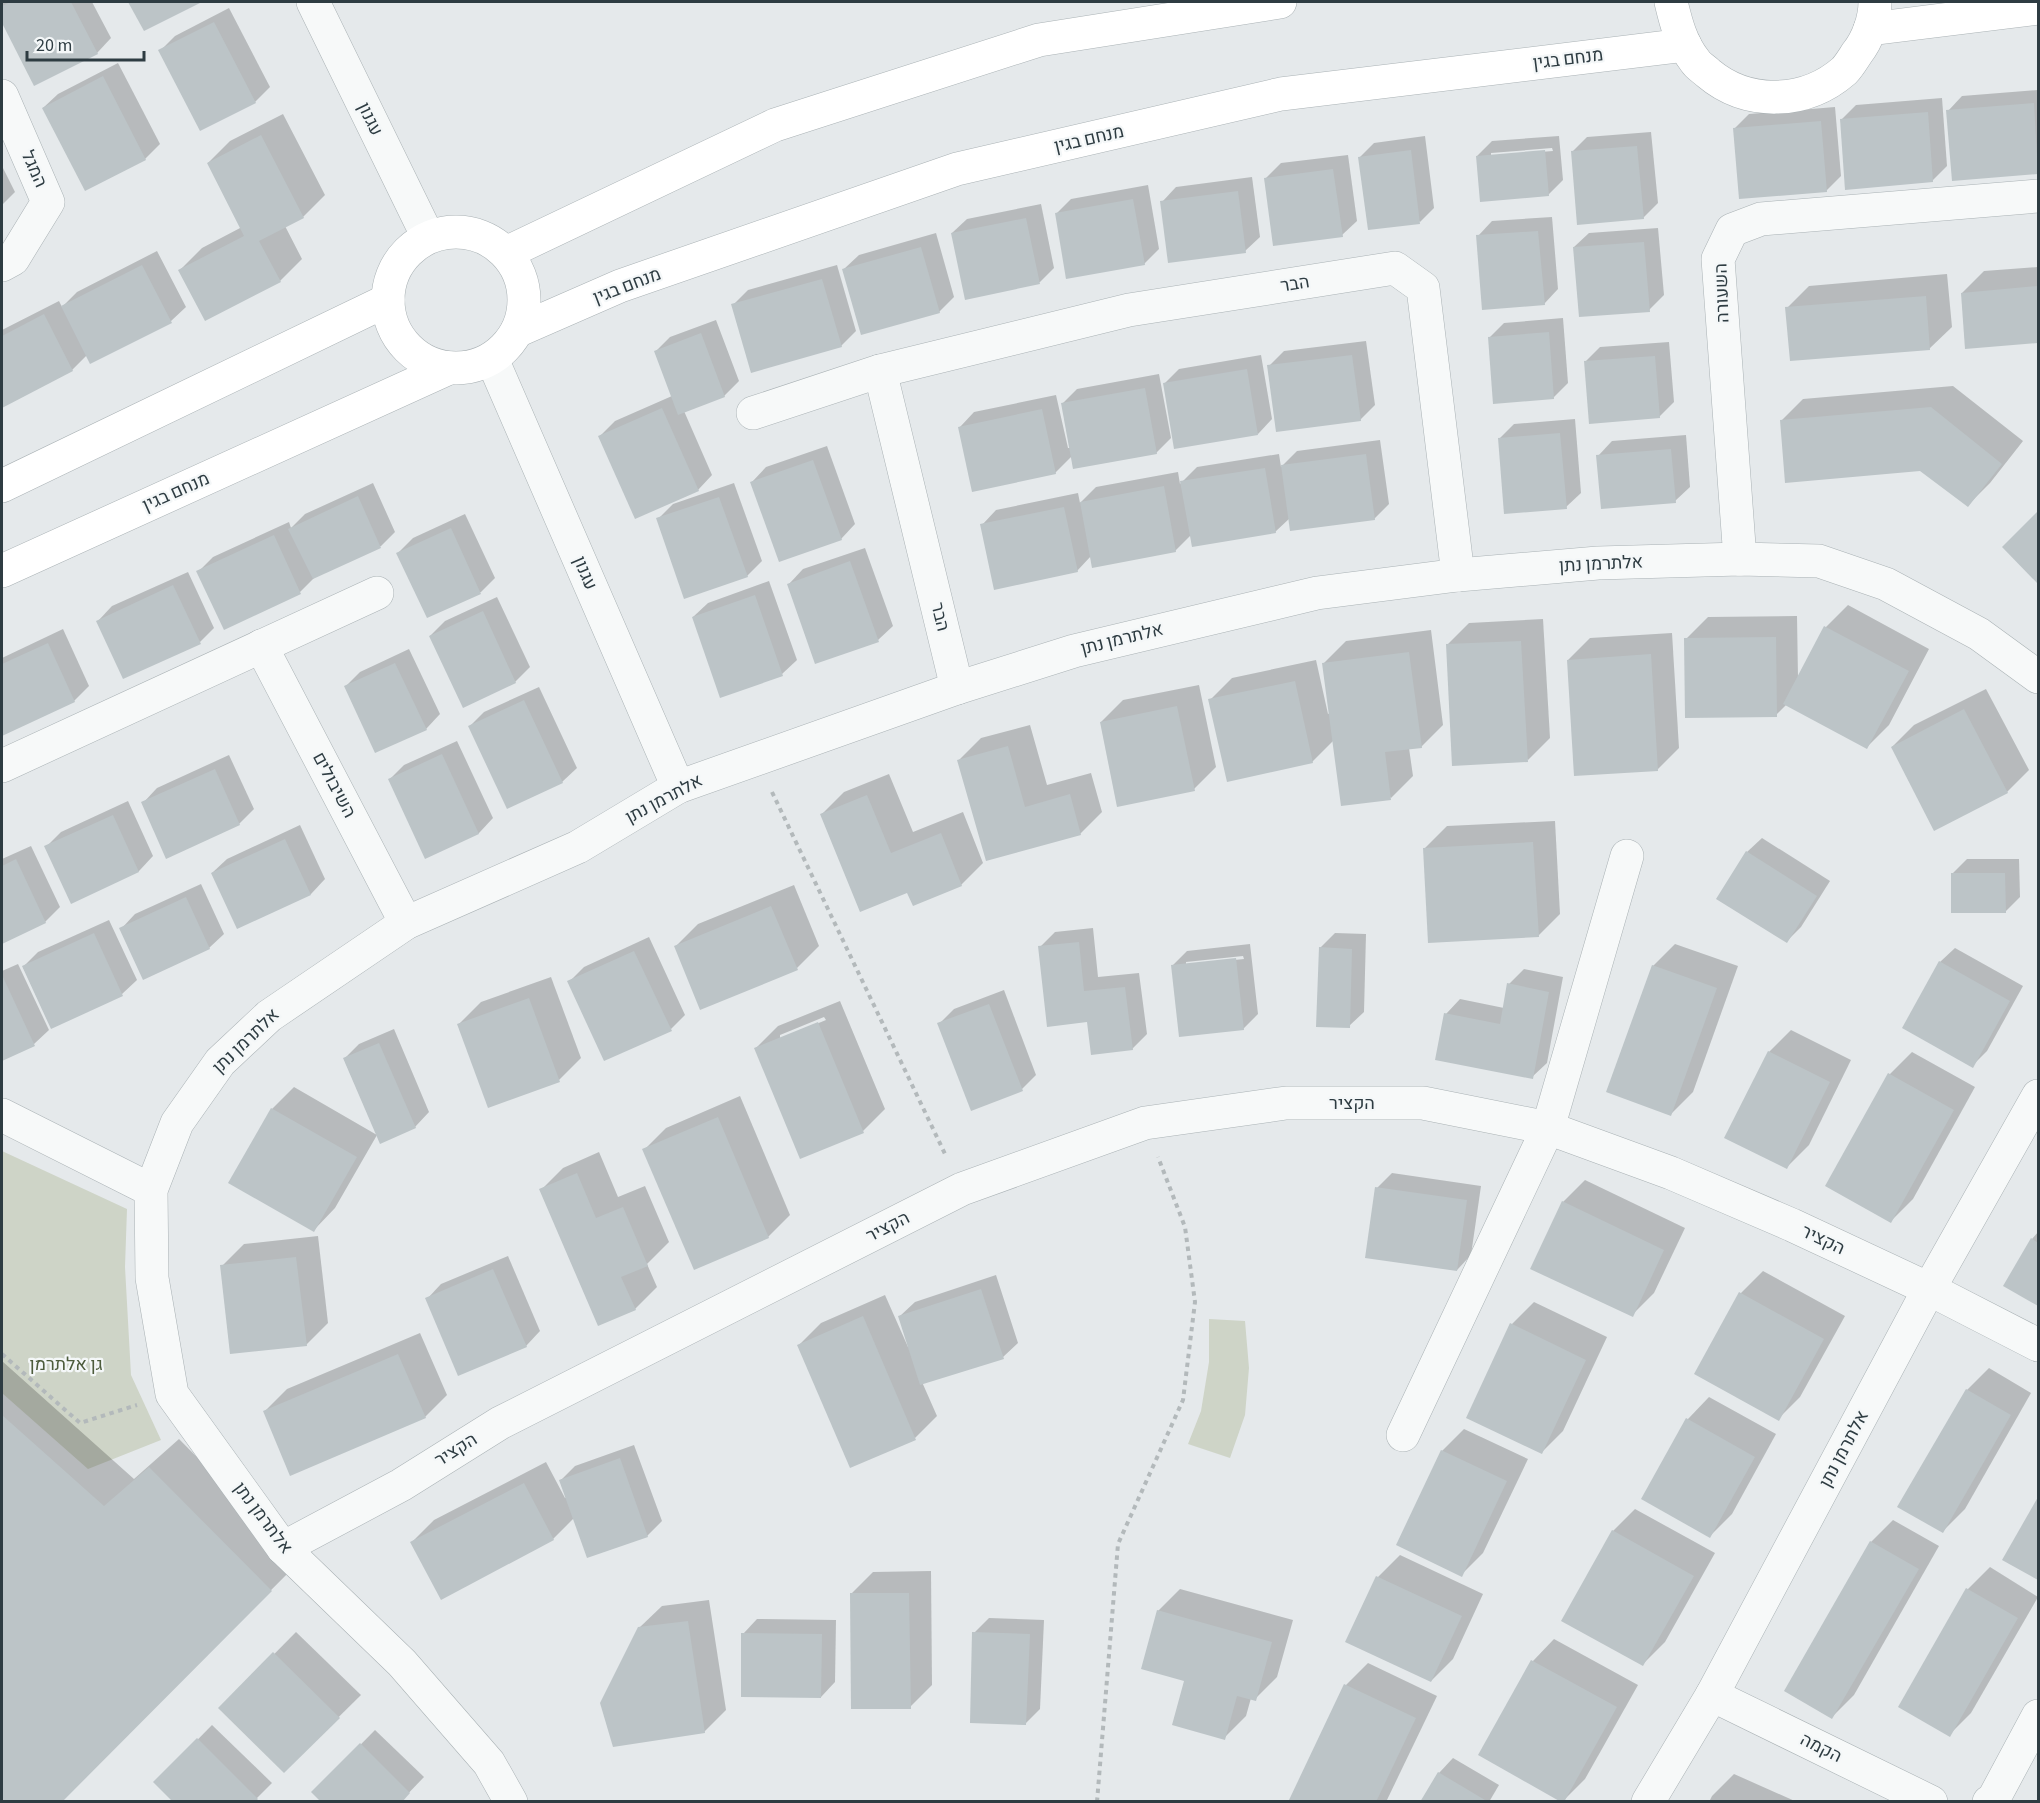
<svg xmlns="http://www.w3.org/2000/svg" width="2040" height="1803" viewBox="0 0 2040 1803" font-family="'Source Sans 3',Heebo,sans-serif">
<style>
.green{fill:#ced4c7}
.shadow{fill:#0003;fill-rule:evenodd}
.building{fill:#bcc4c7}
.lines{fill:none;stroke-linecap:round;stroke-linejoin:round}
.minor-casing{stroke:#aab2b5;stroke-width:34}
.secondary-casing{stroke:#aab2b5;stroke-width:34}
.path{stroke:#b3b9bb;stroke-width:4;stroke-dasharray:4.5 4.5;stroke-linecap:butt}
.minor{stroke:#f7f9f9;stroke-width:33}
.secondary{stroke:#fff;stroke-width:33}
.labels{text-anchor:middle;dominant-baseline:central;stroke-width:4.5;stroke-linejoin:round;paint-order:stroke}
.street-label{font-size:18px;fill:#2e3c42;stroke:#f4f7f8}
.park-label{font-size:18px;fill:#4d5c3c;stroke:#f4f7f8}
</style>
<rect width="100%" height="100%" fill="#e5e9eb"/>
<g class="green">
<polygon points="2,1151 127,1209 125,1267 131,1375 161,1440 88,1469 2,1393"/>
<polygon points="1209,1319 1245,1321 1249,1368 1245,1415 1230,1458 1188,1444 1201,1411 1209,1362"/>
</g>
<g class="shadow">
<polygon points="4,2 92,2 111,38 97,53 35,84 2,19 2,4"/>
<polygon points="130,2 199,2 144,29"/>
<polygon points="229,8 270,87 255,102 160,51 175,36"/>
<polygon points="118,63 160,144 145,159 85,189 43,108 58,94"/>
<polygon points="2038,90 2038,172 1953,179 1948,111 1962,96"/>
<polygon points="1942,98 1947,166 1932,181 1841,120 1856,105"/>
<polygon points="1835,107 1841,176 1826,191 1734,129 1749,114"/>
<polygon points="283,114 325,195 303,217 285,226 302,259 280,281 180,270 202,248 242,227 208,163 230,141"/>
<polygon points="1651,132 1658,203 1643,218 1572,152 1587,137"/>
<polygon points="1425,136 1434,208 1420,222 1360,157 1374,143"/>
<path d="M1559,136L1563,180L1548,195L1477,156L1492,141ZM1552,148L1553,151L1491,156V153Z"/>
<polygon points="1348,155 1357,221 1342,235 1266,178 1281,163"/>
<polygon points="2,166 15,192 2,205"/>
<polygon points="1252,177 1260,237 1245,251 1162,202 1176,187"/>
<polygon points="1148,185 1159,249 1144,264 1056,214 1071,199"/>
<polygon points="1041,204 1054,268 1040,282 966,298 952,233 967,219"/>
<polygon points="1552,217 1558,289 1544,304 1478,236 1492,221"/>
<polygon points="1658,228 1664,295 1649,310 1574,247 1589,233"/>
<polygon points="936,233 954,297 939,312 844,269 859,255"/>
<polygon points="157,251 186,307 171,321 87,355 72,370 2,406 2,330 59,301 62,307 77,292"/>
<polygon points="837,265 856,331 841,346 733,305 748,290"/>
<polygon points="2038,267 2038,342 1966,347 1962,293 1984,271"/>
<polygon points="1947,274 1952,327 1929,349 1787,308 1809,286"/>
<polygon points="1563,318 1568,383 1553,398 1489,338 1504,323"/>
<polygon points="716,320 739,381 724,396 684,411 712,475 698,490 600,436 615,421 672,396 655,352 670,337"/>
<polygon points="1366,341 1375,405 1360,420 1269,366 1284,351"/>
<polygon points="1669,342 1674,402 1659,417 1585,362 1600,347"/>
<polygon points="1261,355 1272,419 1258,434 1165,383 1179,369"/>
<polygon points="1159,374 1171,438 1156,453 1072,456 1055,473 960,427 974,412 1056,395 1068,448 1070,448 1062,404 1077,389"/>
<polygon points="1953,386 2023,441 1990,483 1968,505 1921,469 1781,421 1803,399"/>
<polygon points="1575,419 1581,493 1566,507 1499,439 1514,424"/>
<polygon points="1686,435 1690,487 1675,501 1598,456 1612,441"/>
<polygon points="1380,440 1389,504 1374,519 1290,518 1275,532 1191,535 1175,551 1091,556 1077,571 982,525 996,510 1078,493 1080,503 1096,487 1178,472 1180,484 1197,467 1279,454 1281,467 1297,451"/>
<polygon points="827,446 855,524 841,539 752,482 766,467"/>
<polygon points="373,483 395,532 381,546 315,577 300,592 224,628 198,572 213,557 289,522 291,528 305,514"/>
<polygon points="734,483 762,561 747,576 658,519 673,504"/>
<polygon points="2038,513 2038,582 2004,547"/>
<polygon points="465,514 495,578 481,592 428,616 398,553 413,538"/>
<polygon points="865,548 893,626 878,640 789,584 803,569"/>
<polygon points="188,572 214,628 200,642 98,621 112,606"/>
<polygon points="769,581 797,660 782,674 693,617 708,603"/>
<polygon points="497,597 530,667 515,682 430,636 445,621"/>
<polygon points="1848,605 1929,649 1889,725 1867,747 1787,704 1776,715 1686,639 1708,617 1797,616 1798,678 1826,627"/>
<polygon points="1543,619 1550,738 1528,760 1447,645 1469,623"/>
<polygon points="63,629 89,686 74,701 2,734 2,658"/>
<polygon points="1431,630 1443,725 1421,747 1409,748 1413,776 1391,798 1334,740 1312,762 1210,700 1232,678 1316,660 1328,714 1330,713 1324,663 1346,641"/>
<polygon points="1672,633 1679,748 1657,770 1568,660 1590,638"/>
<polygon points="409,649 440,714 426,729 346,686 360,672"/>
<polygon points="1199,685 1216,767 1194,789 1101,722 1123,700"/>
<polygon points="539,687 577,768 562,782 470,726 484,712"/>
<polygon points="1986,689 2029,770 2007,792 1892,747 1914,725"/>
<polygon points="1030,725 1047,785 1091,773 1102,812 1080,834 987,859 959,760 981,738"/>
<polygon points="457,741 493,818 479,833 426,857 390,779 404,765"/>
<polygon points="229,755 254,809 239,824 167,857 143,803 157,788"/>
<polygon points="889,774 913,832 963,812 983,863 961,885 908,891 822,814 844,792"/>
<polygon points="128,801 153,856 139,871 71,902 46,847 61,832"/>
<polygon points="1555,821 1560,914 1538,936 1425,848 1447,826"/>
<polygon points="300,825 325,879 311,894 238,927 212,873 227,859"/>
<polygon points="1762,838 1830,881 1801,927 1787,941 1747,852"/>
<polygon points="31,846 60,907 45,922 2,942 2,859"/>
<polygon points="1967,859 2019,859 2020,897 2005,912 1952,874"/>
<polygon points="201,884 224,934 209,948 121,929 135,914"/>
<polygon points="794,885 819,946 797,968 676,946 698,924"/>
<polygon points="109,920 137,980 122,994 51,1027 23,967 38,952"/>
<polygon points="1093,928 1098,977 1139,973 1147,1034 1132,1049 1089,1020 1040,947 1055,932"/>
<polygon points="1335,933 1366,934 1364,1012 1349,1026 1320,948"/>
<polygon points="649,937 685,1015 671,1029 569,982 584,967"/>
<path d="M1250,944L1258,1014L1243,1029L1172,966L1187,951ZM1243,956L1244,959L1186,965V962Z"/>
<polygon points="1675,944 1738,966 1693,1092 1671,1114 1653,966"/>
<polygon points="1955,948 2023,986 1987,1051 1972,1066 1940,962"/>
<polygon points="18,964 49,1030 34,1044 2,1059 2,971"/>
<polygon points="1524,969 1563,977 1547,1063 1532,1077 1446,1014 1460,999 1504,1008 1509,984"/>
<polygon points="551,977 581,1058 559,1080 459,1024 481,1002"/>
<polygon points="1004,990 1036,1075 1022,1089 939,1024 954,1009"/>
<path d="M840,1001L885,1109L863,1131L756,1048L778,1026ZM824,1017L826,1020L780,1039V1035Z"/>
<polygon points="394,1029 429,1112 415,1127 377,1135 335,1208 314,1230 230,1182 272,1109 294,1087 377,1135 344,1059 359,1044"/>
<polygon points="1791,1030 1851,1060 1809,1145 1787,1167 1769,1052"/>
<polygon points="1912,1052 1975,1087 1913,1199 1891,1221 1827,1185 1890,1074"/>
<polygon points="740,1096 790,1215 768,1237 644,1150 666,1128"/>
<polygon points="599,1152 618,1197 645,1186 669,1242 647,1264 657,1287 635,1309 541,1190 563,1168"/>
<polygon points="1392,1173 1481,1186 1471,1255 1457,1270 1377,1188"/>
<polygon points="1585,1180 1685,1228 1654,1293 1632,1315 1563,1202"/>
<polygon points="2038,1232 2038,1304 2005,1285 2032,1239"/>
<polygon points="318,1236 328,1323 306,1345 222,1266 244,1244"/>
<polygon points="508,1256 540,1331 526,1346 427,1299 441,1284"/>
<polygon points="1763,1271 1845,1316 1800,1397 1778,1419 1696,1373 1741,1293"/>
<polygon points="996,1275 1018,1343 1003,1357 922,1382 937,1416 915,1438 799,1345 821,1323 885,1295 908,1347 910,1346 900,1316 915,1302"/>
<polygon points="1534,1302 1607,1337 1563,1431 1541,1453 1512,1324"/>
<polygon points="420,1333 447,1395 425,1417 265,1411 287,1389"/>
<polygon points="2,1361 134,1479 179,1439 300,1561 60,1802 2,1802"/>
<polygon points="1989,1368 2031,1393 1965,1509 1943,1531 1967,1390"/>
<polygon points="1709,1397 1776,1434 1732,1514 1710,1536 1643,1499 1688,1419"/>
<polygon points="1464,1429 1528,1459 1483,1553 1461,1575 1442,1451"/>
<polygon points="634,1445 662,1521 647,1536 574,1518 553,1539 412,1542 434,1520 546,1462 565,1498 567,1497 561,1480 575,1466"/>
<polygon points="2038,1500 2038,1579 2004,1559"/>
<polygon points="1635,1509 1715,1553 1665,1642 1643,1664 1613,1531"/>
<polygon points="1893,1520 1939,1546 1854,1695 1832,1717 1871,1542"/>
<polygon points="1400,1555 1483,1594 1453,1659 1431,1681 1347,1641 1378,1577"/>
<polygon points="1990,1567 2038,1597 1971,1713 1949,1735 1968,1589"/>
<polygon points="931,1571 932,1685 910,1707 851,1594 873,1572"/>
<polygon points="1180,1589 1293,1620 1277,1677 1255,1699 1251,1698 1246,1716 1224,1738 1185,1680 1158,1611"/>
<polygon points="709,1600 726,1710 704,1732 639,1628 662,1606"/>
<polygon points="989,1618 1044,1620 1040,1709 1026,1723 974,1633"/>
<polygon points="757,1619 836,1620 835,1682 821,1697 743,1634"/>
<polygon points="296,1632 361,1695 284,1771 221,1708"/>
<polygon points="1554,1639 1638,1685 1585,1779 1563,1801 1533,1661"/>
<polygon points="1368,1663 1437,1696 1386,1802 1295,1802 1291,1799 1346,1685"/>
<polygon points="212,1725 272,1783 253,1802 156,1782"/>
<polygon points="375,1730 424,1777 400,1802 314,1792"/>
<polygon points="1453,1758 1499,1785 1489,1802 1422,1802 1439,1773"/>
<polygon points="1734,1774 1797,1802 1709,1802 1712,1796"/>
</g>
<g class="building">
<polygon points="10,2 71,2 98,54 34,86 2,23 2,6"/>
<polygon points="128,2 202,2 144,31"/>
<polygon points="214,22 256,103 200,131 158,50"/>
<polygon points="103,76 146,160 85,191 42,108"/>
<polygon points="2034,103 2038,174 1952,181 1946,110"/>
<polygon points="1928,112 1933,182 1845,190 1840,119"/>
<polygon points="1821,121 1827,192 1739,199 1733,128"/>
<polygon points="261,135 304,218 259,241 281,282 205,321 178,270 244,236 207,163"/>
<polygon points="1637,146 1644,219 1577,225 1571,151"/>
<polygon points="1411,150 1420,224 1368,230 1358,157"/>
<polygon points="1545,150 1549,196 1480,202 1476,156"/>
<polygon points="1333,169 1343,237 1273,246 1264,178"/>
<polygon points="1238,191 1246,253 1168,263 1160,201"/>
<polygon points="1133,199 1145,265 1066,279 1055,213"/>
<polygon points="1026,218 1040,284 965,300 951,233"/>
<polygon points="1538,231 1545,305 1482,310 1476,235"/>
<polygon points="1644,242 1650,312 1579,317 1573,247"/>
<polygon points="921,247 940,313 861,335 842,269"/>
<polygon points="142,265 172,323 90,364 61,306"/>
<polygon points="822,279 842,347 751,373 731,304"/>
<polygon points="2038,286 2038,343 1965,349 1961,293"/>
<polygon points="1926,296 1930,350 1790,361 1785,307"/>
<polygon points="44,314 73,371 2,408 2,336"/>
<polygon points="1549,332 1554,399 1493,404 1488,337"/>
<polygon points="701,333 725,397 678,415 654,351"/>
<polygon points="1352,355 1361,421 1276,432 1267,365"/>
<polygon points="1655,356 1660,418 1589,424 1584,361"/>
<polygon points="1247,369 1258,435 1174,449 1163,383"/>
<polygon points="1145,388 1157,454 1073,469 1061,403"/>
<polygon points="1931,407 2002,464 1968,507 1920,471 1785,483 1780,420"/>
<polygon points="662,408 699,491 635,519 598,436"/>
<polygon points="1042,409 1056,474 972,492 958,427"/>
<polygon points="1560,433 1567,509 1504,514 1498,438"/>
<polygon points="1671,449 1676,503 1601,509 1596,455"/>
<polygon points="1366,454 1375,520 1290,531 1281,465"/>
<polygon points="813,460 842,540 779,562 750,482"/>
<polygon points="1265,468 1276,533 1192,547 1180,481"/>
<polygon points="1164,486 1176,552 1092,568 1080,502"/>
<polygon points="358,496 381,548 313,579 288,529"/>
<polygon points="719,497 748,577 684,599 656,518"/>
<polygon points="1064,507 1078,572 994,590 980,524"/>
<polygon points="2038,511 2038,584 2002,547"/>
<polygon points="451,528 481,594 427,618 396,553"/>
<polygon points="274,535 301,594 224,630 196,571"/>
<polygon points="850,561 879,642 815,664 787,584"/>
<polygon points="173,585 201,644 123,679 96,621"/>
<polygon points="755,595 783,676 720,698 692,617"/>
<polygon points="483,611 516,683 463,708 429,636"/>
<polygon points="1824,626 1909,671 1867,749 1783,704"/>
<polygon points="1776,637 1777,717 1685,718 1684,638"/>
<polygon points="1521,641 1528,762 1452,766 1446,644"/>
<polygon points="48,643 75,702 2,736 2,664"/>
<polygon points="1409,652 1422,748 1385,752 1391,800 1341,806 1322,663"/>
<polygon points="1651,654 1658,771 1574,776 1567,660"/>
<polygon points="395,663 427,730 375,753 344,686"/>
<polygon points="1295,681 1313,763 1227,782 1208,699"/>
<polygon points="524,700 563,783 507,809 468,726"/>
<polygon points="1177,706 1195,791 1117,807 1100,722"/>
<polygon points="1964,709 2008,793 1934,831 1891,747"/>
<polygon points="1008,746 1025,807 1070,794 1081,835 986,861 957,760"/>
<polygon points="442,754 479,834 425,859 388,779"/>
<polygon points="215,769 240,825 166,859 141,802"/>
<polygon points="867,795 891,853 941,833 962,886 913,906 907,893 860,912 820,814"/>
<polygon points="113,815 139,872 71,904 44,846"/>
<polygon points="285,839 311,895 237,929 211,873"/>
<polygon points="1533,842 1539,937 1428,943 1423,848"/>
<polygon points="1746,851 1817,896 1787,943 1716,899"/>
<polygon points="16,859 46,923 2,944 2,866"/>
<polygon points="1951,873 2005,873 2006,913 1951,913"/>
<polygon points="186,897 210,949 143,980 119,928"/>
<polygon points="771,906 798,970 700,1010 674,946"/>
<polygon points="94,933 123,996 51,1029 22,966"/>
<polygon points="1079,942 1084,991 1125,987 1133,1050 1091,1055 1087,1022 1047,1027 1038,946"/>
<polygon points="1319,947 1352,949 1350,1028 1316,1027"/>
<polygon points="634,951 672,1031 604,1061 567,981"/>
<polygon points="1236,958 1244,1030 1179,1037 1171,965"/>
<polygon points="1939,961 2010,1001 1973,1068 1902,1028"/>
<polygon points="1652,965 1717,988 1671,1116 1606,1092"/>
<polygon points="3,977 35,1046 2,1061 2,978"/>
<polygon points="1507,983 1549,992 1533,1079 1435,1060 1444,1013 1500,1024"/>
<polygon points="529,998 560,1082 488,1108 457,1024"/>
<polygon points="989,1004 1023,1091 971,1111 937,1023"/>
<polygon points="818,1022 864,1133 800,1159 754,1048"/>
<polygon points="379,1043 416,1128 380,1144 343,1058"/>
<polygon points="1768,1051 1830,1082 1787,1169 1724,1138"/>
<polygon points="1888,1073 1954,1110 1891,1223 1825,1186"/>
<polygon points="271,1108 357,1157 314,1232 228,1183"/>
<polygon points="718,1117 769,1238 694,1270 642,1149"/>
<polygon points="577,1173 596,1218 623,1207 648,1266 621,1277 636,1310 598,1326 539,1189"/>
<polygon points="1375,1187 1467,1200 1457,1271 1365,1258"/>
<polygon points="1562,1201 1664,1250 1633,1317 1530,1269"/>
<polygon points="2031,1238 2038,1243 2038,1306 2003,1286"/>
<polygon points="296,1257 307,1346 230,1354 220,1265"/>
<polygon points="493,1269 527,1347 458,1376 425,1298"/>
<polygon points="981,1289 1004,1359 920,1385 898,1316"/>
<polygon points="1739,1292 1824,1339 1779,1421 1694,1374"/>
<polygon points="863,1316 916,1440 850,1468 797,1345"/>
<polygon points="1510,1323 1586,1360 1542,1454 1466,1418"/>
<polygon points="398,1354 426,1418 290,1476 263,1411"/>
<polygon points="1966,1389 2011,1415 1943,1533 1897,1507"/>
<polygon points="2,1415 104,1506 149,1467 272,1591 62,1802 2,1802"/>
<polygon points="1686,1418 1755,1457 1710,1538 1641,1499"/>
<polygon points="1441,1450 1507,1481 1462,1577 1396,1545"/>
<polygon points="620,1458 648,1537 587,1558 559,1480"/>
<polygon points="524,1483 554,1540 441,1600 410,1542"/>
<polygon points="2038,1497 2038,1580 2002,1560"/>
<polygon points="1612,1530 1694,1576 1643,1666 1561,1621"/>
<polygon points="1870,1541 1919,1569 1832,1719 1784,1691"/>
<polygon points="1376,1576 1462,1616 1431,1682 1345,1642"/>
<polygon points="1966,1588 2018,1618 1950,1737 1898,1707"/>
<polygon points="850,1593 909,1593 911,1709 851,1709"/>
<polygon points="1157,1610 1272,1642 1256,1701 1237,1696 1225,1740 1172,1725 1184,1681 1141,1669"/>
<polygon points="688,1621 705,1733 613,1747 600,1703 638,1627"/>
<polygon points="972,1632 1030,1634 1026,1725 970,1723"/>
<polygon points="741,1633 822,1634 821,1698 741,1697"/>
<polygon points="273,1652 340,1718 284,1773 218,1708"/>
<polygon points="1531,1660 1617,1707 1564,1802 1561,1802 1478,1755"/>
<polygon points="1344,1684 1416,1718 1376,1802 1292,1802 1289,1800"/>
<polygon points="197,1738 258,1799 255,1802 173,1802 153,1782"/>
<polygon points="360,1743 410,1793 402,1802 321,1802 311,1792"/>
<polygon points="1438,1772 1485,1800 1484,1802 1420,1802"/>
</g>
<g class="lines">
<g class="minor-casing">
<g id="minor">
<polyline points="313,2 428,237"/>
<polyline points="2,96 48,202 13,259 2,265"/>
<polyline points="492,359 678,787"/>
<polyline points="880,371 957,688"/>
<polyline points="753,413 880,371 1129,310 1395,268 1423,288 1458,575"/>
<polyline points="1740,559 1718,259 1732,230 1761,219 2038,196"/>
<polyline points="261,646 406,923"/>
<polyline points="2,766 377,593"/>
<polyline points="2,1115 151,1190"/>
<polyline points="1403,1435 1548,1128 1627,856"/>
<polyline points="283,1548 401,1485 500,1423 962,1189 1145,1123 1286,1103 1423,1103 1548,1128 1671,1173 1792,1225 1929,1289 2038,1345"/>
<polyline points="1712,1695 1931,1802"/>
<polyline points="511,1802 489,1763 402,1663 283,1548 172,1394 152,1278 151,1190 177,1123 220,1062 269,1016 406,923 578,847 678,787 957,688 1074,651 1317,593 1458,575 1598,563 1740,559 1819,561 1886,584 1979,634 2038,677"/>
<polyline points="1648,1802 1712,1695 1929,1289 2038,1096"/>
<polyline points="1989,1802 1993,1800 2038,1716"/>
</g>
</g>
<g class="secondary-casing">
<g id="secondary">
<path d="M1671,2C1676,23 1681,43 1695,61C1698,66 1704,69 1708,73C1747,106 1805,105 1844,71C1849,66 1853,59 1857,53C1868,39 1875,19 1875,2"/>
<polyline points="1870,29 2038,8"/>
<circle cx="456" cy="300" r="68"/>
<polyline points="506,253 775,125 1039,40 1280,2"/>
<polyline points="517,331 620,286 957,169 1281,94 1685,45"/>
<polyline points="2,486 388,300"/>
<polyline points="2,571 449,368"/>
</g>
</g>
<g class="path">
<polyline points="772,792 946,1156"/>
<polyline points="2,1354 80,1423 137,1405"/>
<polyline points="1097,1802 1118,1544 1183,1400 1195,1302 1185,1227 1158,1157"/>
</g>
<use href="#minor" class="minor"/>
<use href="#secondary" class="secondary"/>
</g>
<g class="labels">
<g class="street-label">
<text transform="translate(1568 59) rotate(-7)">מנחם בגין</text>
<text transform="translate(370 119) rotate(64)">עגנון</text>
<text transform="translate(1089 139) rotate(-13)">מנחם בגין</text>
<text transform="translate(34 169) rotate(66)">המגל</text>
<text transform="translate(1295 284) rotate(-9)">הבר</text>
<text transform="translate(627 286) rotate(-21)">מנחם בגין</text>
<text transform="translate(1722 293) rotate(-92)">השעורה</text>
<text transform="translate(176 492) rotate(-24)">מנחם בגין</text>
<text transform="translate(1601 564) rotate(-3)">אלתרמן נתן</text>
<text transform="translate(585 573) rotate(67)">עגנון</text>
<text transform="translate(940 617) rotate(76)">הבר</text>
<text transform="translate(1122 639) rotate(-14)">אלתרמן נתן</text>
<text transform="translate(334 785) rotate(62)">השיבולים</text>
<text transform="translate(664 799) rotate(-28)">אלתרמן נתן</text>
<text transform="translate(246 1041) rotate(-44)">אלתרמן נתן</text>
<text x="1352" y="1103">הקציר</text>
<text transform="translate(888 1227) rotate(-27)">הקציר</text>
<text transform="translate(1823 1240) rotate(25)">הקציר</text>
<text transform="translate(1844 1449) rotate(-62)">אלתרמן נתן</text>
<text transform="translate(456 1450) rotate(-32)">הקציר</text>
<text transform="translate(263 1518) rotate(53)">אלתרמן נתן</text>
<text transform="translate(1821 1748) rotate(26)">הקמה</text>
</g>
<g class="park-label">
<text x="66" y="1364">גן אלתרמן</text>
</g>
</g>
<rect width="2040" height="1803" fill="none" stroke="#2e3c42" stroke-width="6"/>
<path d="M27 51v9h117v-9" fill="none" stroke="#2e3c42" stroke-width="3"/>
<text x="36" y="51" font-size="18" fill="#2e3c42" stroke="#f4f7f8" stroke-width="4.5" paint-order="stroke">20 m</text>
</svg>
